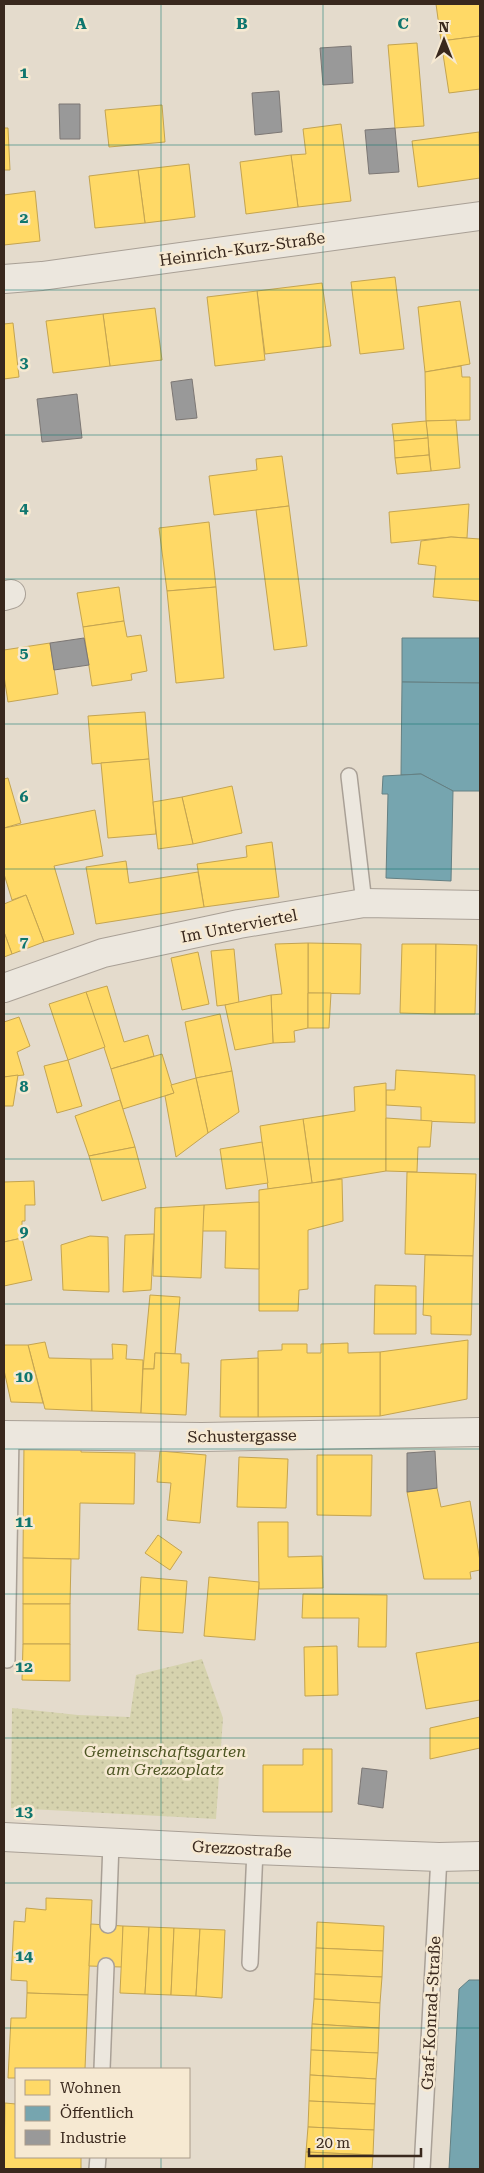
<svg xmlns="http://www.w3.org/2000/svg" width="484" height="2173" viewBox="0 0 484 2173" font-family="'Roboto Serif',serif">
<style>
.grass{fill:url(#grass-dots)}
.homes{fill:#ffd966;stroke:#c4a450}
.public{fill:#76a5af;stroke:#648083}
.industry{fill:#999;stroke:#7c7774}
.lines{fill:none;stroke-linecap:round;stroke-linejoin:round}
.service-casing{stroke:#a9a096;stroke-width:18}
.minor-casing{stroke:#a9a096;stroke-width:30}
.service{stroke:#ece7de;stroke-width:15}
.minor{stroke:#ece7de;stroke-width:28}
.grid{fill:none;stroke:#0f766e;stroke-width:1;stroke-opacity:0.55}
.labels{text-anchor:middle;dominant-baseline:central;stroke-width:5;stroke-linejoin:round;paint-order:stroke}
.street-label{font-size:16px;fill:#39281d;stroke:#f6e9d2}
.park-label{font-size:16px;font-style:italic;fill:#4d5523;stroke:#f6e9d2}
.grid-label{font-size:16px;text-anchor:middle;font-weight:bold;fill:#0f766e;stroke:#f6e9d2;stroke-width:5;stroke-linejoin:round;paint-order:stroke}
</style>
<defs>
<pattern id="grass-dots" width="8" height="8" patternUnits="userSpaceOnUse" patternTransform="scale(1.25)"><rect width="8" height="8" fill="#d6d3ae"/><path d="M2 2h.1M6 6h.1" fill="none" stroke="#b8b595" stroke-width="1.8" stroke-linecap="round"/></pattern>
</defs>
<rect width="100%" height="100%" fill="#e4dbcc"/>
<polygon class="grass" points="202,1659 223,1718 216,1819 11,1808 12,1708 78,1715 130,1717 136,1675"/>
<g class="homes">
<polygon points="436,4 480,4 480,36 441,41"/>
<polygon points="480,36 480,89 449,93 441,41"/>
<polygon points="417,43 424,126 395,128 388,45"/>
<polygon points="162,105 165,142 109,147 105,110"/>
<polygon points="341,124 351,201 298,207 291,155 306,154 303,129"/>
<polygon points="4,128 8,128 10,170 4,170"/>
<polygon points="479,132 480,178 418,187 412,141"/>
<polygon points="291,155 298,207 246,214 240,162"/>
<polygon points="189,164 195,217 145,223 138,170"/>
<polygon points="138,170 145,223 95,228 89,176"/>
<polygon points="35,191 40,241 4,245 4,195"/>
<polygon points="395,277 404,349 360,354 351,282"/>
<polygon points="322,283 331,346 265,354 257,291"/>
<polygon points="257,291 265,360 215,366 207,297"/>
<polygon points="460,301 470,364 425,372 418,307"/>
<polygon points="155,308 162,360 110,366 103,314"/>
<polygon points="103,314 110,366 53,373 46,321"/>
<polygon points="13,323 19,377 4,379 4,324"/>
<polygon points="461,366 462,377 470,377 470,420 426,421 425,372"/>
<polygon points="456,420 460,468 431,471 426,421"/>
<polygon points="426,421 428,438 394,441 392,424"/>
<polygon points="428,438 429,455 395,458 394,441"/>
<polygon points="429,455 431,471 397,474 395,458"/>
<polygon points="282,456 289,506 214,515 209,476 257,470 256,459"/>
<polygon points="469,504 467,538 451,537 391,543 389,512"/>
<polygon points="289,506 307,646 274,650 256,510"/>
<polygon points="209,522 216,587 167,591 159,528"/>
<polygon points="451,537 480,539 480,601 433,597 436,566 418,564 421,541"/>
<polygon points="119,587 124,621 83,627 77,593"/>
<polygon points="216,587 224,678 176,683 167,591"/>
<polygon points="124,621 127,637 141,635 147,671 131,674 132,680 92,686 83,627"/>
<polygon points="50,643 58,694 8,702 4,676 4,650"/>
<polygon points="145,712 149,759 92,764 88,716"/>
<polygon points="149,759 156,834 108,838 101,763"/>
<polygon points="8,778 21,823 4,828 4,779"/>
<polygon points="232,786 242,833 193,844 182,797"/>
<polygon points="182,797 193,844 158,849 153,802"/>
<polygon points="95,810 103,856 54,866 74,934 44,942 26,895 12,900 4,874 4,828"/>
<polygon points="272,842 279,897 204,907 197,864 247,857 246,846"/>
<polygon points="126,861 129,883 198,872 204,907 96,924 86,867"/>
<polygon points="26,895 44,942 12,954 4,932 4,904"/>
<polygon points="4,932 12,954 4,957"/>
<polygon points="308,943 361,944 360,994 308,993"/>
<polygon points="308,943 308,1028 294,1031 295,1042 273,1043 271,995 282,994 275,944"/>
<polygon points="402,944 436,944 435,1014 400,1013"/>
<polygon points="436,944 477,945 475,1014 435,1014"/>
<polygon points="234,949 239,1003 217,1006 211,951"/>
<polygon points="198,952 209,1004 182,1010 171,958"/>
<polygon points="107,986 124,1042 148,1035 154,1056 111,1069 86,992"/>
<polygon points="86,992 105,1047 68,1060 49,1004"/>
<polygon points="308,993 331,993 329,1028 308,1028"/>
<polygon points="271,995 273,1043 235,1050 225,1005"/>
<polygon points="220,1014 232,1071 196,1078 185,1022"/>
<polygon points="19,1017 30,1046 17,1052 24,1075 4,1077 4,1022"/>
<polygon points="162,1054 174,1093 123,1109 111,1069"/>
<polygon points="68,1060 82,1106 57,1113 44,1066"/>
<polygon points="396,1070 475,1075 475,1123 421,1121 421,1107 386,1105 386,1090 395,1090"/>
<polygon points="232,1071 239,1112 208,1133 196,1078"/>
<polygon points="18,1075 13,1106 4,1106 4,1077"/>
<polygon points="196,1078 208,1133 176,1157 165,1096 174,1093 171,1085"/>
<polygon points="386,1083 386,1171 312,1183 303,1119 355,1111 354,1087"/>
<polygon points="120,1100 135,1147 89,1156 75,1116"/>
<polygon points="386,1118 432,1121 430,1147 418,1147 417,1172 386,1171"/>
<polygon points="303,1119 312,1183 268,1189 260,1126"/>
<polygon points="262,1142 268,1183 226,1189 220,1149"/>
<polygon points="135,1147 146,1188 102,1201 89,1156"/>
<polygon points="407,1172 476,1174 473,1256 405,1254"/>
<polygon points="342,1179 343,1221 308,1230 308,1289 299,1290 298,1311 259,1311 259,1190"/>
<polygon points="34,1181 35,1205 25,1205 25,1221 22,1221 22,1238 4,1242 4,1182"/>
<polygon points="259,1202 259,1269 225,1268 226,1231 202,1231 204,1205"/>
<polygon points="204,1205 201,1278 153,1276 155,1208"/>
<polygon points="154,1234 151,1290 123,1292 125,1235"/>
<polygon points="90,1236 108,1237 109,1292 63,1290 61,1245"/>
<polygon points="22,1238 32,1280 4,1286 4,1242"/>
<polygon points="425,1255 473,1256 471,1335 431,1334 431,1316 423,1315"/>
<polygon points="375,1285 416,1286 416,1334 374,1334"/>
<polygon points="150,1295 180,1297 175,1354 155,1353 154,1369 143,1369"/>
<polygon points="468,1340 467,1399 380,1416 380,1352"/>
<polygon points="45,1342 49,1358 91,1359 92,1411 45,1409 28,1345"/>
<polygon points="348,1343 348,1353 380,1352 380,1416 258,1417 258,1351 282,1350 282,1344 307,1344 307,1353 321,1353 321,1344"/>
<polygon points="112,1344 127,1345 126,1359 143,1360 141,1413 92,1411 91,1359 113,1359"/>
<polygon points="4,1345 28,1345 43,1403 11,1402 4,1370"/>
<polygon points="155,1353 181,1354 181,1363 189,1363 186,1415 141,1413 143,1369 154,1369"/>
<polygon points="258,1358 258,1417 220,1417 221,1360"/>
<polygon points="24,1442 81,1442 81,1452 135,1453 134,1504 80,1503 79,1559 23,1558"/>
<polygon points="160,1451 206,1455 200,1523 167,1520 171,1483 157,1482"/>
<polygon points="317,1455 372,1455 371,1516 317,1515"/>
<polygon points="239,1457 288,1459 286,1508 237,1507"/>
<polygon points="437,1488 441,1507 470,1501 480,1561 480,1570 470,1572 471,1579 424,1579 407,1492"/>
<polygon points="258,1522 288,1522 288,1557 322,1556 323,1588 259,1589"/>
<polygon points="158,1535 182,1552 170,1570 145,1553"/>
<polygon points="23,1558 71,1559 70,1604 23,1604"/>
<polygon points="141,1577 187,1581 183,1633 138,1630"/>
<polygon points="209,1577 259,1582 255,1640 204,1636"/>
<polygon points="303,1594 387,1595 386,1647 358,1647 359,1618 302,1618"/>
<rect x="23" y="1604" width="47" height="40"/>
<polygon points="480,1642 480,1700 426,1709 416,1653"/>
<polygon points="23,1644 70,1644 70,1681 22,1680"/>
<polygon points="337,1646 338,1695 305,1696 304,1647"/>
<polygon points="480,1717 480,1748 430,1759 430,1728"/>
<polygon points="303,1749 332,1749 332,1812 263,1812 263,1765 303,1765"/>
<polygon points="46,1898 92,1900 88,1995 27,1993 27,1981 11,1980 14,1921 25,1922 26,1908 46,1910"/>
<polygon points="317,1922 384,1926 383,1951 316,1948"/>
<polygon points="91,1924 123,1926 122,1967 89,1966"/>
<polygon points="123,1926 149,1927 145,1994 120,1993"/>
<polygon points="149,1927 174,1928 171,1995 145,1994"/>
<polygon points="174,1928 200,1929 196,1996 171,1995"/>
<polygon points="200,1929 225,1930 222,1998 196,1996"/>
<polygon points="316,1948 383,1951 382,1977 315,1974"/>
<polygon points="315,1974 382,1977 380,2003 314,1999"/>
<polygon points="27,1993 88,1995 85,2069 16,2069 16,2078 8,2078 11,2018 26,2018"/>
<polygon points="314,1999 380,2003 379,2028 312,2024"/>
<polygon points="312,2024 379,2028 378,2053 311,2050"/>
<polygon points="311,2050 378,2053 376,2079 310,2075"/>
<polygon points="310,2075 376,2079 375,2104 309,2101"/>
<polygon points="309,2101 375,2104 374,2130 308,2127"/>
<polygon points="5,2103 16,2104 16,2157 81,2157 81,2169 4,2169"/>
<polygon points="308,2127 374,2130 373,2155 306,2152"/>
<polygon points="306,2152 373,2155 372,2169 305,2169"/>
</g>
<g class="public">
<polygon points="402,638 480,638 480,683 402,682"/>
<polygon points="402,682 480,683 480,791 453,791 421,774 401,775"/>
<polygon points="421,774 453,791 451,881 386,878 388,794 382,794 383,776"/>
<polygon points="469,1980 480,1980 480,2169 449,2169 459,1989"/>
</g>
<g class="industry">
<polygon points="351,46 353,83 323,85 320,48"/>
<polygon points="279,91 282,132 255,135 252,93"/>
<polygon points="59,104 80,104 80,139 60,139"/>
<polygon points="395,128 399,172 369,174 365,130"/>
<polygon points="192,379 197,418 176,420 171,382"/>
<polygon points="77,394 82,438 42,442 37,399"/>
<polygon points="84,638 89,665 54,670 50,643"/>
<polygon points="435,1451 437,1488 407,1492 407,1453"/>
<polygon points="362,1768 387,1771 383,1808 358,1804"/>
</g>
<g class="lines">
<g class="service-casing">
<g id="service">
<polyline points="349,776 364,903"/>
<polyline points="7,1660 11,1436"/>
<polyline points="108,1925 111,1843"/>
<polyline points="250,1963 255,1850"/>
<polyline points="102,2069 106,1966"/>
<polyline points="97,2169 98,2157"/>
<polyline points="422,2169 439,1857"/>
</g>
</g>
<g class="minor-casing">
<g id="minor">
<polyline points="4,279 42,276 480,216"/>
<polyline points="4,596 11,594"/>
<polyline points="4,988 103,953 239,924 364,903 480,905"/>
<polyline points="4,1435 202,1437 480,1432"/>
<polyline points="4,1837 255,1850 439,1857 480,1856"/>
</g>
</g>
<use href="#service" class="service"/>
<use href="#minor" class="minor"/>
</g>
<path class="grid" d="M161,4V2069M323,4V2169M4,145H480M4,290H480M4,435H480M4,579H480M4,724H480M4,869H480M4,1014H480M4,1159H480M4,1304H480M4,1449H480M4,1594H480M4,1738H480M4,1883H480M4,2028H480M161,2157V2169"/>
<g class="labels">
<g class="street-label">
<text transform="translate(242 249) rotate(-8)">Heinrich-Kurz-Straße</text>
<text transform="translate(239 926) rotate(-11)">Im Unterviertel</text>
<text transform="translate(242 1436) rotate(-1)">Schustergasse</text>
<text transform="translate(242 1849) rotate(3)">Grezzostraße</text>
<text transform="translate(431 2013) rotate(-87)">Graf-Konrad-Straße</text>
</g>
<g class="park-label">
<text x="165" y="1751">Gemeinschaftsgarten<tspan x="165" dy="18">am Grezzoplatz</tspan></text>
</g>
</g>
<g class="grid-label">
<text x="81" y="29">A</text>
<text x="242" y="29">B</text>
<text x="403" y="29">C</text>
<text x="24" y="78">1</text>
<text x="24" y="223">2</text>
<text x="24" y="368">3</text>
<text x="24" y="513">4</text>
<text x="24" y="658">5</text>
<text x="24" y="802">6</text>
<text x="24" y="947">7</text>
<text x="24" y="1092">8</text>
<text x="24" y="1237">9</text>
<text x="24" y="1382">10</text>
<text x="24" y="1527">11</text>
<text x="24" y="1672">12</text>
<text x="24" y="1817">13</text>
<text x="24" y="1961">14</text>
</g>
<rect width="484" height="2173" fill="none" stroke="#39281d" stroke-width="10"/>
<rect x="15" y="2068" width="175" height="90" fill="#f6e9d2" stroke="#aa9c8a"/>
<rect x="25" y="2080" width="25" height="15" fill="#ffd966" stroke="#aa9c8a"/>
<text x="60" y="2093" font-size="15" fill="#39281d">Wohnen</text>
<rect x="25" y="2106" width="25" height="15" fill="#76a5af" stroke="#aa9c8a"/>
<text x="60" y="2118" font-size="15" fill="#39281d">Öffentlich</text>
<rect x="25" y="2130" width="25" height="15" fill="#999999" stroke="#aa9c8a"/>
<text x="60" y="2143" font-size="15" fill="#39281d">Industrie</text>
<g transform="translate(444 40)" stroke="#f6e9d2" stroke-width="4" paint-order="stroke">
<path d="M0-4L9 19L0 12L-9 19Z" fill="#39281d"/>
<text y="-8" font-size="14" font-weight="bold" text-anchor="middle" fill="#39281d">N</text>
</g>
<path d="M309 2148v8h112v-8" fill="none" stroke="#39281d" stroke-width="2.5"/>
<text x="316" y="2148" font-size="15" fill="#39281d" stroke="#f6e9d2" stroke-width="4" paint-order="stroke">20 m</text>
</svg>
